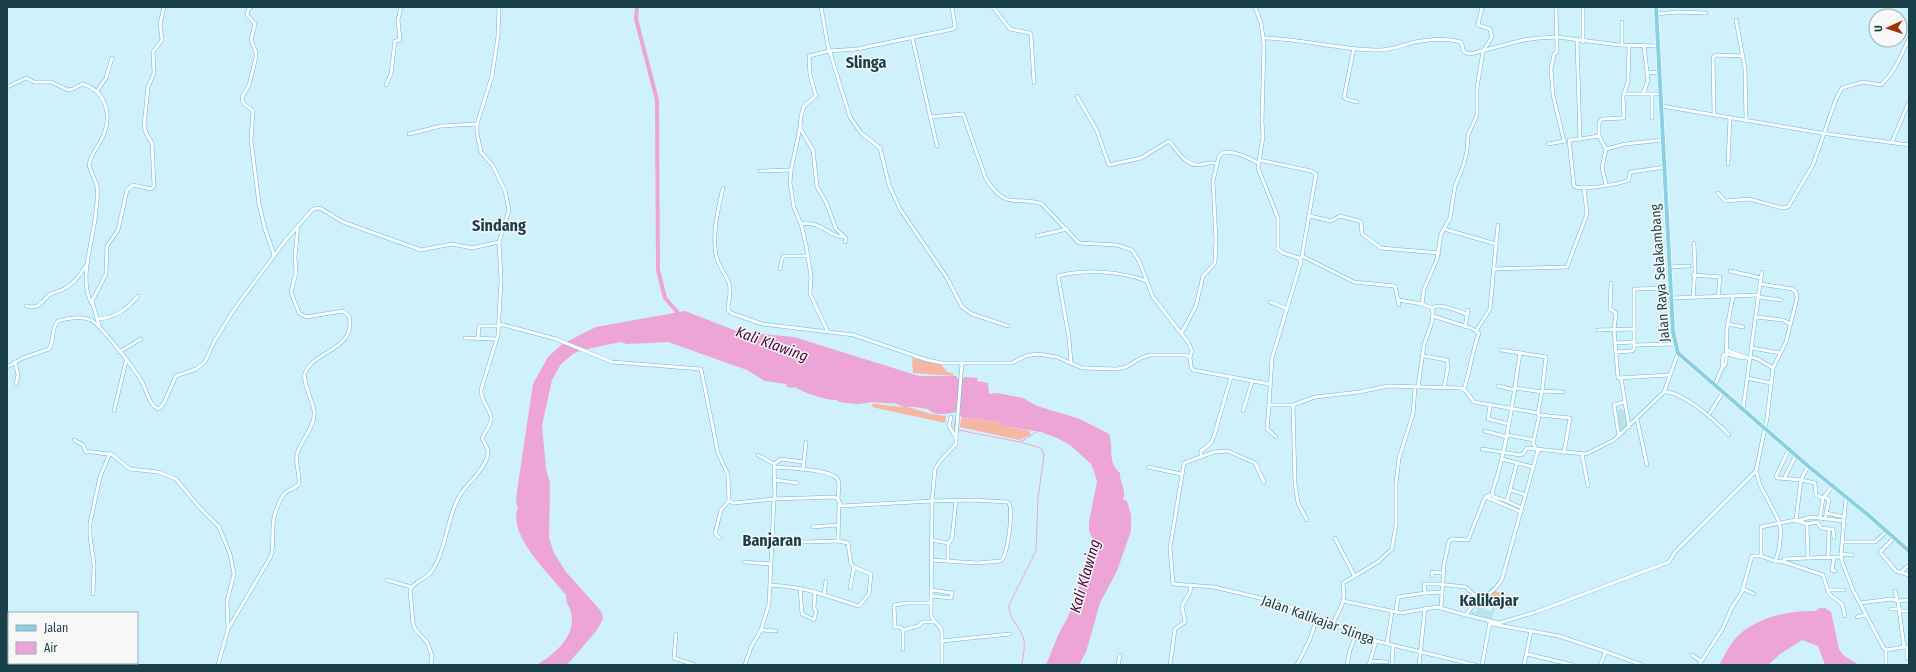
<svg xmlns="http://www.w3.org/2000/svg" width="1916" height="672" viewBox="0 0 1916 672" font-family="'Fira Sans Condensed',sans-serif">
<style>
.built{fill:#bbe1ed}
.green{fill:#f6b6a1}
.water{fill:#eda4d6}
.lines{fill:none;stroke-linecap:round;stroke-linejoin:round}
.stream{stroke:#eda4d6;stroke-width:1}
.river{stroke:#eda4d6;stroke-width:4}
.minor-casing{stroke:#5ebad5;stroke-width:4}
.major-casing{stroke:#fff;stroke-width:5}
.minor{stroke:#fff;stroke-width:3}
.major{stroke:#8ad0e3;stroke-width:4}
.labels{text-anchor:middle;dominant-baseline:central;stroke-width:3;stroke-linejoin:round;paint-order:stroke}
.street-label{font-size:14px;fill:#183f4a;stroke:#f7f7f7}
.water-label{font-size:15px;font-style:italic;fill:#49093b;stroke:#f7f7f7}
.quarter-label{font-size:16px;font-weight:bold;fill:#183f4a;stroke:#f7f7f7}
</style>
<rect width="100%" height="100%" fill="#cff1fc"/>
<g class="built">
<polygon points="1621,408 1622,410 1625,409 1628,425 1620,433 1616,411"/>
<polygon points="1494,604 1497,605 1491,621 1471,614 1472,611 1476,612 1478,606 1491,612"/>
</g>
<g class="green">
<polygon points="912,358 941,364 947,372 952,373 954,376 913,373"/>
<path d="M873,403C875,404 905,408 908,407L931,414L946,416L945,423L872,407Z"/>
<polygon points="961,418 997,421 1004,426 1030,431 1030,435 1019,440 960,427"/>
<polygon points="1495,591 1514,598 1511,606 1488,597"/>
</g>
<g class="water">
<path d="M685,311L739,332L794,337L919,376H956L959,380L963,379L964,377L978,378L977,381L988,383L989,394L997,393L1023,398L1037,406L1080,419L1109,434C1114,449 1107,462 1120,473C1119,482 1127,490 1123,499L1127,501L1131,515V531L1117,571L1100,603L1086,652L1079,665H1046L1059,633L1068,617L1090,556L1093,540L1089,531V521L1097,482L1094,471L1091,464L1070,445L1057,438L1041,432L1004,426L997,421L963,418L960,416V412C950,412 936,418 928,409C919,408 913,406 905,407C901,407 897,403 893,403C887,404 878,402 872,402C857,405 853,404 839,402L837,400C827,401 802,392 795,387L792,388L787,387L786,384L765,381L747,370L668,342L627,344L620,342L579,351L573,354L561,364L552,380L542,425L546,469L550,483L549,538L554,553L566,572L601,611L603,619L597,630L567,665H537C554,654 577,636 571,613C570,606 565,603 566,595C550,574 507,536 518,507L516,502L517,491L533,384L548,357L562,344L596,327Z"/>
<path d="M1819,608H1825L1831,612L1839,649L1843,655L1859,665H1825L1818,646L1802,640L1780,654L1768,665H1719C1725,655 1731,641 1740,634C1760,616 1791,610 1816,611Z"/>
</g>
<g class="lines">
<g class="stream">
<polyline points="955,429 954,426 957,415"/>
<polyline points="958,430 1020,442 1038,431"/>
<path d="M1020,442L1041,448L1044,455L1038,498L1036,551L1009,605C1008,617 1019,626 1023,637C1026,646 1023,656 1022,665"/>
</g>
<polyline class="river" points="637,7 636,19 657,100 658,270 665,298 680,315"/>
<g class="minor-casing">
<g id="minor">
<polyline points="251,7 248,10 247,15 255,24 251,40 256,52 256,57 249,85 242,97 243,103 253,111 251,140 259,204 265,229 274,255"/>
<polyline points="821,7 828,46 850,117 861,133 880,148 889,185 900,209 947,278 962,307 972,314 1008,326"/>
<polyline points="993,7 1010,29 1030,33 1031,35 1034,83"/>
<polyline points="1255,7 1261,23 1264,44 1262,121 1263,137 1258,168 1278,218 1278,249 1283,253 1299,258 1301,262 1272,358 1269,405 1293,405 1315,397 1359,392 1388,386 1460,388 1465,390 1474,402 1538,413 1539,417 1533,443 1536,449 1586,454 1614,440 1664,392 1678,353"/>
<polyline points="1556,7 1557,52 1554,54 1551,69 1553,95 1564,141"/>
<polyline points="1583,7 1583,42"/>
<polyline points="1656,14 1678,12 1706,13"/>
<polyline points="1736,20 1745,69 1746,120"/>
<polyline points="912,37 937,146"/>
<path d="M1264,38C1303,38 1341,51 1379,50C1392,50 1403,45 1415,42C1429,39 1447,38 1461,42L1464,52L1470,54L1523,40L1539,38L1557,37L1619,45L1658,46"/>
<path d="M1577,41L1580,139L1569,140L1574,186C1581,191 1620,184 1629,180L1630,173L1631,172L1665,167"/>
<polyline points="1622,45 1622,22"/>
<polyline points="1354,48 1344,97 1346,99 1357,102"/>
<polyline points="1647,73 1659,72"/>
<polyline points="386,85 391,74 395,41 400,40 398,20 401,7"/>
<path d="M7,87L26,78L34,82H51L68,90L73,89L82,84C105,90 112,113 104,134C100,145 91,153 89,165C91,173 95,179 97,186C98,193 97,203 96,210C95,237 77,279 92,304"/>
<polyline points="97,91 106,78 112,58"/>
<polyline points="1623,94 1660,94"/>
<polyline points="1643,94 1648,80 1644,46"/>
<path d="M1077,96L1097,131L1109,165L1141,158L1169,141C1176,149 1185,165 1198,165C1205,165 1211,160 1217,164"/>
<polyline points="1661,106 1821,133 1909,145"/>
<polyline points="1714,114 1713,57 1716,55 1743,56"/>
<path d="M930,117L963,114L986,179C1008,212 1014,195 1042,204L1079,243L1117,245L1132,250L1139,261L1153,297L1188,342L1192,351L1190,357"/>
<polyline points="1652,118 1652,94"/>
<polyline points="800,128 813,150 817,187 826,202 836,229 846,238 845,242"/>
<polyline points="409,134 441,126 477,124"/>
<polyline points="1580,139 1599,136"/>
<polyline points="1892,142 1909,102"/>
<polyline points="1548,144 1565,141"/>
<polyline points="1606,149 1625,144 1663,140"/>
<polyline points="1259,160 1311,171 1316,174 1302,256"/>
<polyline points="1728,164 1730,117"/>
<polyline points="760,171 791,170"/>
<polyline points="1606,184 1602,168 1606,149 1599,136 1599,123 1602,119 1624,118 1623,96 1628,82 1629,46"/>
<path d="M723,188C718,209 712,233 716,255C718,266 725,273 729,283C732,293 728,301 728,310L731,313L762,324L854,335L927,360L942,363H1012L1026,356L1037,354L1057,357L1082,368L1117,369L1126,367L1141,358L1150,355H1185L1190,357L1191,367L1193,370L1269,384"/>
<path d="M1718,193L1725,201L1749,199L1782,208L1788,207L1813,165L1836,99L1842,88L1863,82L1881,85C1895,72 1901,55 1909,39"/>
<polyline points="1310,216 1331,221 1340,216 1359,221 1361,222 1362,234 1381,248 1439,253"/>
<path d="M801,224C821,220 829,237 843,237"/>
<polyline points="1444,229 1496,244 1490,309 1476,331"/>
<polyline points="1037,236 1067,229"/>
<polyline points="1496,244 1498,225"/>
<polyline points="1301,258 1302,256 1354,282 1395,286 1399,305"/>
<polyline points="1670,267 1689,266"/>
<polyline points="780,269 782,259 784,256 807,256"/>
<polyline points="1494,269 1567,267 1587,214 1584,188"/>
<polyline points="1730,271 1761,278"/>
<polyline points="1693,275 1720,277 1718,297"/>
<polyline points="1611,283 1610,309 1616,313 1614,329 1618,378 1669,375"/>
<polyline points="1760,284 1762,272"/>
<polyline points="1758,297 1781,300"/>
<polyline points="1671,298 1759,295"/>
<polyline points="1693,298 1695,269 1694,243"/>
<polyline points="1399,300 1422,304"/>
<polyline points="1270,302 1287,309"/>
<path d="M26,306C39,309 41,303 49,295C53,292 59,292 64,289C74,284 81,274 87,264"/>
<path d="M1432,308C1440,302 1458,312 1467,314"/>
<path d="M1433,316L1471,328L1479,333C1472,351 1470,371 1464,389"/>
<polyline points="1756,317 1783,320 1790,324"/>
<path d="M97,319C115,318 126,310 138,296"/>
<polyline points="500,324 556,339 612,362 701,369 718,453 728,475 729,501 734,503 774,499"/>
<polyline points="1728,324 1743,327"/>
<polyline points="99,325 92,301 106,274 107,246 118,230 127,190 133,185 151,189 154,186 152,143 146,133 144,126 148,87 154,73 153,52 162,40 160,24 164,7"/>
<polyline points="1465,327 1468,310"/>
<polyline points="827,330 810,294 811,276 806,245 801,224 794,208 790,183 791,170 800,128 801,116 804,106 816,96 810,75 809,56 829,51 857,49 953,29 955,27 952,7"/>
<polyline points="1598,330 1634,329"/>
<path d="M1182,332L1196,306L1203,276L1215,263L1216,240L1213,181L1219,156L1224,152C1237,152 1247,157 1258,163"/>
<polyline points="465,338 497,339"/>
<polyline points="478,338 479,326 500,326"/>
<polyline points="1615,343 1634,342"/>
<polyline points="1634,345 1675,344"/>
<polyline points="1752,348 1780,353"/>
<polyline points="1501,350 1546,357 1542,391"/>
<polyline points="1727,350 1750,359"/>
<polyline points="119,352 141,339"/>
<polyline points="1616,352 1632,351 1634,349 1634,289 1671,288"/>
<polyline points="1727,354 1743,358"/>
<polyline points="1424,356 1447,360 1448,367 1444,388"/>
<polyline points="1751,357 1758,359 1773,368"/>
<polyline points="15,362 18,375 16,384"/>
<path d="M1071,363L1069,338L1058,276C1087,269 1119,271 1147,281"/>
<path d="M7,367L23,358L49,349C55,341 50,330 58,321C67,318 82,316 91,320C100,324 136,371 142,382C146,389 150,408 159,409L164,403L176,376L196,369L205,362L214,342L233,311L285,241L313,209L320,208L343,222L421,250L452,244L472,248L499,242"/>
<polyline points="1722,368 1723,355 1727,354"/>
<polyline points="1621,378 1629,427"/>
<polyline points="1747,378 1771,383"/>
<polyline points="1715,385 1721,370 1726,363 1727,328 1733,296"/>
<polyline points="1498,386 1515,390"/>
<polyline points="1418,387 1424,345 1432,322 1433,314 1432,308 1422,304 1424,289 1437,259 1441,234 1450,218 1455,186 1464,164 1467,151 1468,135 1477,115 1477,88 1483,51 1492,37 1490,29 1478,25 1482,7"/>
<polyline points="1515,388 1542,392"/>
<path d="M1664,392C1681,390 1717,422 1729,435"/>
<polyline points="1269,405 1267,429 1276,437"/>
<polyline points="1293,405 1295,484 1298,503 1307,520"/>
<polyline points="1490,406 1488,419 1509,424"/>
<polyline points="114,411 126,361"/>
<polyline points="1243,411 1252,382"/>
<polyline points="1538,413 1542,391 1563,392"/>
<polyline points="1710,413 1723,392"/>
<polyline points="1539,415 1570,418 1564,453"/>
<polyline points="1637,419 1647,465"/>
<polyline points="1485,431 1507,437"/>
<polyline points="1507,435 1534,440"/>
<polyline points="1619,436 1614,405 1624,402"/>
<polyline points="956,438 962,363"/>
<path d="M74,440L83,445L86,452C94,451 100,454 109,454"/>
<polyline points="1482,449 1520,455 1523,454 1527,448 1536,449"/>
<polyline points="1789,449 1776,476 1777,478 1801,480 1808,466"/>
<polyline points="1582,454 1588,486"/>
<polyline points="758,455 774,464 775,499"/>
<polyline points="1201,457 1201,451 1211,443 1214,436 1231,377"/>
<polyline points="1502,459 1533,467"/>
<path d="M1517,463L1507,501L1494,497L1492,493C1507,448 1513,400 1520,353"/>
<polyline points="774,464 781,459 803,462"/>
<path d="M776,467C788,468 833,469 838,480C840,485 838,493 838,499"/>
<polyline points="1148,467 1181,474"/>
<polyline points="803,470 806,442"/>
<polyline points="1784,479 1796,455"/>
<polyline points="775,480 797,483"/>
<polyline points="1264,482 1255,463 1228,451 1214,452 1184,463 1170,548 1173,584 1214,587 1281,603 1376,641 1475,665"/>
<polyline points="1511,490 1526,495"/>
<polyline points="1486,497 1521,512"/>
<polyline points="1825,497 1829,500 1825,519"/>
<polyline points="1846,497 1841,554 1842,562 1853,590 1883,647 1886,650 1904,647 1909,648"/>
<polyline points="1506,501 1522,508"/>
<polyline points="1826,513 1844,517"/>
<polyline points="1820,518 1823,498"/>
<polyline points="1796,520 1801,480 1815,483 1816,495 1823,498 1833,485"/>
<polyline points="1797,521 1811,517 1844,521"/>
<polyline points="1807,524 1817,522 1821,528 1829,529 1828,558"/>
<polyline points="813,527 838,525"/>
<polyline points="1829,529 1833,529 1834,538"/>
<polyline points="720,538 715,534 721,510 729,501"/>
<polyline points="1335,538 1354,575"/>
<polyline points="1894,538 1880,552 1896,571 1909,575"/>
<polyline points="772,540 804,542 838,541"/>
<polyline points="931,540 948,543 948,561"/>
<polyline points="1843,542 1875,542 1887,531"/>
<polyline points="948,544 952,539 956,500"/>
<polyline points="1841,554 1852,555"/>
<polyline points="1761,556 1761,527 1795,520 1807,524 1808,558 1784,559 1784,562"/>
<polyline points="1834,557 1832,570 1835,571"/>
<polyline points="1808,558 1842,557"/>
<path d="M931,560L977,563L1001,561C1008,554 1014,508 1008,502L973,500L932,501L935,469L941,460L956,444V438L949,426L951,417"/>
<polyline points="1775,561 1784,562 1823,575 1829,594 1842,604 1845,616"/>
<polyline points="744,562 771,564"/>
<polyline points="1900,573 1909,565"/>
<polyline points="1432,576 1432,572 1443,573"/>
<polyline points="387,580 411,587"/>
<path d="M770,585C785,586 800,588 815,592L814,608L816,611L814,620L802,614L800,588"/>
<polyline points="850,588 854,567"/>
<polyline points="1743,589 1754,594"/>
<polyline points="931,590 952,593 951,598 931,596"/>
<polyline points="1827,590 1844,590"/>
<polyline points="1895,591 1897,599"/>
<polyline points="815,592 859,606 869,594 871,574 854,567 851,564 848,543 838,541 839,505"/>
<polyline points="1425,593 1424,584 1438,584 1466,587 1479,600"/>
<polyline points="93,594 94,565 90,536 90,523 100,477 110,453 130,469 158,472 176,479 200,508 219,527 230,554 234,574 227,601 228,628"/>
<polyline points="824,594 826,581"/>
<polyline points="1484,597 1511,606 1517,599"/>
<path d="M1343,601L1401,613L1437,607L1466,615C1475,599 1494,595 1502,579L1538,450"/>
<polyline points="1898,601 1909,600"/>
<polyline points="1860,603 1891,599 1898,601 1904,647"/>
<polyline points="1441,608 1444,564 1449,541 1452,539 1468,540 1484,500 1487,496 1492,495"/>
<polyline points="1891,609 1900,609"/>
<polyline points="1900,611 1909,611"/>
<polyline points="1396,612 1398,597 1425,593 1442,592"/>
<polyline points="1466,615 1499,623 1536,612 1669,562 1675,552 1756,471"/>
<polyline points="1857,617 1865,615"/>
<polyline points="1333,623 1342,605 1344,596 1343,583 1378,562 1392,549 1396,524 1396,484 1399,458 1413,414 1415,387"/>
<polyline points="1492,624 1531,631 1524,665"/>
<polyline points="761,630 776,631"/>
<polyline points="903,630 918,626 923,622 934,622"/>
<polyline points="1531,631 1559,636 1604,651 1605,654 1600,665"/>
<polyline points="676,634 674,658 695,665"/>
<polyline points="942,641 1010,634"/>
<polyline points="1387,644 1392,611"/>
<polyline points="903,649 903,630 900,627 895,627 894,605 908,603 931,603"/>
<polyline points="1886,650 1886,665"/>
<polyline points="1604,651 1642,665"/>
<polyline points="1527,654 1573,665"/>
<polyline points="1692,655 1701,661"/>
<polyline points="1907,658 1907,648"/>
<polyline points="1370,661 1387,662"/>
<path d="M218,665L228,629L271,556C274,546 272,537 273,527C273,517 277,506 282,497C287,488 295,490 299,484C300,474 295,464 297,454C301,440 316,426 314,411C313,401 302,382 305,373C314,350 357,350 349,316L343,311L306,317L299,313L291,292L296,273L295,256L298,225"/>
<path d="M431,665L432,656L427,642L415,629L413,623L410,590C414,581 425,580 431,572C447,550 446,518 460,495C468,482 482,473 487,458C490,448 485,446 482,438C485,432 490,426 491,420C493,412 480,401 481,390L498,335L501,280L499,242L509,210L505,191L493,166L481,152L477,133V124L492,76L498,36L499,7"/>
<path d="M745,665L751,647L761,630L769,604L774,499L834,497L838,499L841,506L932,501L931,615C933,622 940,624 942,632V665"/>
<polyline points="1118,665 1120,655"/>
<polyline points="1170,665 1175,629 1185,622 1182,606 1190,592 1191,585"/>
<polyline points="1297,665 1310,639 1317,618"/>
<polyline points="1347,665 1350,650 1357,632"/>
<polyline points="1369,665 1376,641"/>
<polyline points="1392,665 1393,646"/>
<polyline points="1419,665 1425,608"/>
<polyline points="1482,665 1490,622"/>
<polyline points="1699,665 1723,628 1731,609 1742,592 1752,556 1761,556 1775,561 1779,550 1781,530 1777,517 1760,485 1756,471 1767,418 1773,368 1786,342 1797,298 1796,292 1792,289 1760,284 1743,409"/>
</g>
</g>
<g class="major-casing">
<polyline id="major" points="1656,7 1673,332 1678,353 1808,466 1867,514 1909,551"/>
</g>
<use href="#minor" class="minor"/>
<use href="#major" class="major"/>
</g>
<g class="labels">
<g class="street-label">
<text transform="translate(1660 273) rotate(-94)">Jalan Raya Selakambang</text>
<text transform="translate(1318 620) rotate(20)">Jalan Kalikajar Slinga</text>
</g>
<g class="water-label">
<text transform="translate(772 344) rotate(20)">Kali Klawing</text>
<text transform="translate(1085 576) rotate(-74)">Kali Klawing</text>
</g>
<g class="quarter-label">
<text x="866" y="62">Slinga</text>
<text x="499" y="225">Sindang</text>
<text x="772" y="540">Banjaran</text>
<text x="1489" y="600">Kalikajar</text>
</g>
</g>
<rect width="1916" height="672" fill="none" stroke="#183f4a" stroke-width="16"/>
<rect x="8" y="612" width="130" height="52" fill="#f7f7f7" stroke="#9eadb2"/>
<rect x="16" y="625" width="20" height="6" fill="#8ad0e3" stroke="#9eadb2"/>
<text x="44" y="632" font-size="12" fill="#183f4a">Jalan</text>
<rect x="16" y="642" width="20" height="12" fill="#eda4d6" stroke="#9eadb2"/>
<text x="44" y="652" font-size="12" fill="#183f4a">Air</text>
<g transform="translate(1888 28) rotate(267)"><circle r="19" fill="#f7f7f7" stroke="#9eadb2"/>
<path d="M0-3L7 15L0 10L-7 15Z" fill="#993308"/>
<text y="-6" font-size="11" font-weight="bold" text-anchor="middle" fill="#183f4a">U</text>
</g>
</svg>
